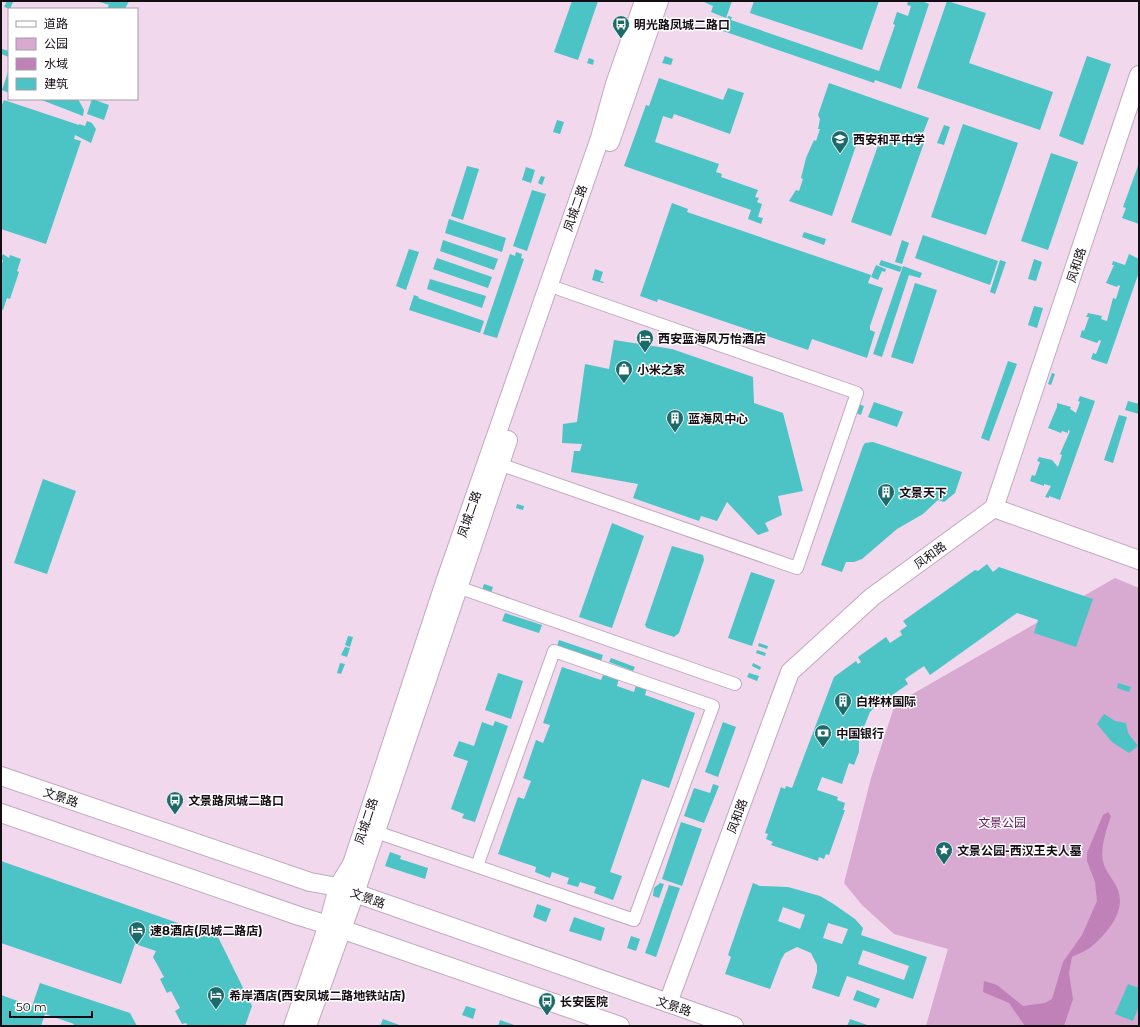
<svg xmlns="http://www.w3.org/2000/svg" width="1140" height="1027" viewBox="0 0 1140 1027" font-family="Montserrat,'Noto Sans SC',sans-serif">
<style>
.green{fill:#d8a9d1}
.water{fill:#bf81b7}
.building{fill:#4cc3c5;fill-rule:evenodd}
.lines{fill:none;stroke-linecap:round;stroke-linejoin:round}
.street-casing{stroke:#c1a9bd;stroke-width:14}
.secondary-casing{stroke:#c1a9bd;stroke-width:20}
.street{stroke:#fff;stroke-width:12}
.secondary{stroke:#fff;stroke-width:18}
.labels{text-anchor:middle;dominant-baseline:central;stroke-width:3;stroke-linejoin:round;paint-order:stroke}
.poi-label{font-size:12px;font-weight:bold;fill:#150c14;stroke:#fff;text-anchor:start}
.street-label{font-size:12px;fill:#150c14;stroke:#fff}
.park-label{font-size:12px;fill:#5f155a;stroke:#fff}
</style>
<rect width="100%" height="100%" fill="#f1d8ed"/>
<polygon class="green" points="1115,578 1139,588 1139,1026 926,1026 948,949 894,934 862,905 844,883 871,778 895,704"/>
<path class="water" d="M1108,812L1111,816C1107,828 1100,848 1103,861C1105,872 1114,879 1118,890C1126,912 1107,933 1091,947C1086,951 1078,954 1072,957L1069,973L1073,999L1064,1026H1025L1009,1003L983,992L984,981L997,985L1023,1006L1045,1003L1052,999L1063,962L1082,935L1097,901L1095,882L1087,861V853L1103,815Z"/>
<g class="building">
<polygon points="7,1 13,2 10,9 4,7"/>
<polygon points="97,1 129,1 125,9 107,9 109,5"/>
<polygon points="572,1 598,1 578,60 554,52"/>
<polygon points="704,1 732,1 726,18 711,12 713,6 704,2"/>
<polygon points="754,1 879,1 862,50 750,13"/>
<polygon points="908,1 922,1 929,4 901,89 875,80 874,83 723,31 728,16 732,17 731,20 879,71 895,25 893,24 897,12 908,16 911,6 907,5"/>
<polygon points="947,1 986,13 969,63 1053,92 1040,130 917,88"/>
<polygon points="2,49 9,51 9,57 1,54"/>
<polygon points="665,56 673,59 671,65 662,63"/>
<polygon points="1087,56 1111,64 1083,145 1059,136"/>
<polygon points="589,58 594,60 593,65 587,63"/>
<polygon points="9,69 9,93 2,90"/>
<polygon points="659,78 723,100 728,88 744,93 730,134 674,114 672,119 663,116 655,142 719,164 716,172 722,174 721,177 758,190 755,197 759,198 757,202 762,204 758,217 763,218 761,224 748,219 751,210 624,166 646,105 649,106"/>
<polygon points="829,83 929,118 921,138 925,140 891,236 851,222 881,137 861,131 832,216 789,201 796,190 799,191 803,179 801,178 806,158 814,140 816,141 820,129 818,129 820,119 818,115"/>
<polygon points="39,99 78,99 84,110 83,116"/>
<polygon points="92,99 109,105 104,120 87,114"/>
<polygon points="4,100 79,125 79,124 85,126 87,121 92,123 96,129 91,143 75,135 74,139 81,141 46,244 1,229 1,107"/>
<polygon points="557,120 564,122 560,134 553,132"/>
<polygon points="963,124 1018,143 986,235 931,217"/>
<polygon points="944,125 950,127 944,145 937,143"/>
<polygon points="1051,153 1078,162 1048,250 1021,241"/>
<polygon points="1139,163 1139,224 1122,218 1126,208 1123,207"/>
<polygon points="467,166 479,169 463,220 451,216"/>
<polygon points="526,167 535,170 531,183 522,180"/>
<polygon points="541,176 545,177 542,185 538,183"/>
<polygon points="532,190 546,194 527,251 513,246"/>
<polygon points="672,203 688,209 687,212 871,275 868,283 883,288 870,326 870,330 875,332 867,358 812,339 808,350 658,299 657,302 640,296"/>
<polygon points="449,219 506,238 502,252 445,233"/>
<polygon points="804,232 826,239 824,245 802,237"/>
<polygon points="923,235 998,261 990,285 915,258"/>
<polygon points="443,240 498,259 494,270 440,251"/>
<polygon points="902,240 909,243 902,264 895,262"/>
<polygon points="409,249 419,252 406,290 396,286"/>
<polygon points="516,252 522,254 521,258 524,259 497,338 483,334 510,254 515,256"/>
<polygon points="3,254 9,258 10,255 21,259 17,271 19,272 10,299 7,298 3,310 1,309 1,265 3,261 1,258"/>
<polygon points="1129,254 1139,259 1138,275 1107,364 1091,359 1093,353 1096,354 1101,341 1099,340 1097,343 1080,337 1082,330 1084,331 1089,317 1086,317 1088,313 1102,316 1101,319 1107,321 1113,298 1116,299 1120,286 1118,285 1117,287 1106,283 1114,265 1112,265 1113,261 1125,265"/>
<polygon points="437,258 492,277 488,288 433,269"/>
<polygon points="1034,259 1042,262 1036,281 1028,279"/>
<polygon points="881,260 902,267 900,272 879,265"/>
<polygon points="1000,260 1006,262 995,294 990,292"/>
<polygon points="876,265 886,269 885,272 882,271 878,280 871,277"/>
<polygon points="903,266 922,273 920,278 909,275 882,357 873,354"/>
<polygon points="595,269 603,272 600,281 604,282 603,283 592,280"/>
<polygon points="430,279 486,296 482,308 427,289"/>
<polygon points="915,283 937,290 913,364 891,357"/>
<polygon points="414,295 419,297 418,298 484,321 480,333 409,310"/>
<polygon points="1034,306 1043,308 1037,328 1028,325"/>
<polygon points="614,340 672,349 753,377 754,403 783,413 803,491 778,496 782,515 765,523 769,531 758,535 727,502 717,521 701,516 699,521 633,498 638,484 571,472 574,451 580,451 582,444 562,443 563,424 577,422 585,364 609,369"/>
<polygon points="1008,361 1017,364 989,441 981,438"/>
<polygon points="1052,373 1055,374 1051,385 1048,384"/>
<polygon points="1080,396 1095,401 1060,500 1049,496 1049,498 1045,497 1051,486 1044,484 1044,486 1030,481 1032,475 1035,476 1040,462 1037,461 1039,457 1052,460 1058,467 1062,455 1060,454 1070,431 1068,430 1068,433 1062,431 1061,433 1048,428 1057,407 1057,403 1071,407 1070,409 1076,413 1080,402 1078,401"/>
<polygon points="1128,401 1139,404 1139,414 1125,410"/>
<polygon points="874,402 903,412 897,427 868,417"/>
<polygon points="858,404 864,406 861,415 855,413"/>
<polygon points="1119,415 1127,417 1113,463 1104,460"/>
<polygon points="873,442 962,472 955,493 944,502 938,500 923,514 897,529 862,559 854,562 846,562 842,572 821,565 863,446 865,443"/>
<polygon points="43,479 76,491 47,574 14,563"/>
<polygon points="517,504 524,506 523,510 516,508"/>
<polygon points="612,523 644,536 612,628 579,617"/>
<polygon points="672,546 703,555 704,560 679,633 674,637 647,628 645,625"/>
<polygon points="987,564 993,572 999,567 1093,599 1076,647 1034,633 1038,620 1017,613 930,675 924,666 905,679 908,684 891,696 888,693 870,712 859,739 859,752 854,765 849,763 842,784 822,777 817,790 838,797 837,800 845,803 843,810 845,810 829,855 826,854 824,859 819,857 818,861 771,845 773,842 766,839 768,834 765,833 781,787 785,789 786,786 792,788 834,677 856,661 858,664 861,662 858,657 886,637 890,643 902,635 900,631 907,626 903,621 975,570 978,571"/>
<polygon points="751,572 775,580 752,646 728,638"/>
<polygon points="484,584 493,587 490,596 481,593"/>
<polygon points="505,613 542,625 539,633 502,621"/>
<polygon points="348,636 353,637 350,647 345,645"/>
<polygon points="559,640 603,655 601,661 557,646"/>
<polygon points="759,643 768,646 767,649 758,646"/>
<polygon points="345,647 350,648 347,657 341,655"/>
<polygon points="757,650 766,653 765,656 756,653"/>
<polygon points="611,658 635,667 633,671 609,662"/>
<polygon points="340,663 345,664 341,674 337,673"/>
<polygon points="753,663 761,667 760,670 752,666"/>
<polygon points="562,667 601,680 604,673 619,678 617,686 634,692 636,685 647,688 645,695 695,713 669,788 642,779 610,872 622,876 613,900 594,893 596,887 580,882 578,887 567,884 569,878 552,872 550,878 535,872 536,867 498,854 518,797 524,799 531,781 523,778 536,740 543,743 550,725 543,723"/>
<polygon points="498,673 523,681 511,719 485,710"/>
<polygon points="749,673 759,676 757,681 747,677"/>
<polygon points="1118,683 1131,687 1129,692 1117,688"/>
<polygon points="1104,714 1115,721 1126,723 1128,733 1138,746 1129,753 1112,742 1097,724"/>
<polygon points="495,721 508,726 475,822 462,818 464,814 451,809 468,761 453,756 459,741 474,746 482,722 493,726"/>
<polygon points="723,722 736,727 718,777 705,772"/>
<polygon points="713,784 719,786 704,823 684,816 694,788 710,793"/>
<polygon points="681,822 702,829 682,886 662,879"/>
<polygon points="390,852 401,856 400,859 428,868 425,879 385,866"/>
<polygon points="1,861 218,937 252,1006 245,1026 188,1026 186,1023 182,1024 175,1011 180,1008 171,991 167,993 160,979 164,977 153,957 156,951 135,944 121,984 1,943"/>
<polygon points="660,883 664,884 659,898 653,896 654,888"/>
<path d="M753,883L760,886L788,887L820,896L832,903L855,919L863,928L861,935L927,957L913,999L847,976L839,997L812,988L817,972V965L811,953L797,947L785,953L781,960L770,989L725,974L731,957L728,955ZM783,907L805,915L800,929L778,921ZM828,923L848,929L842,944L823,938ZM863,950L909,966L904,980L858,964Z"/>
<polygon points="669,885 680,888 656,957 645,953"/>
<polygon points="537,904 551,909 546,922 533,917"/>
<polygon points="574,917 605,928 601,941 569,931"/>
<polygon points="631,936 640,939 636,951 627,948"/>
<polygon points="40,983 130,1013 137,1026 73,1026 74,1024 45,1014 41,1026 1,1026 1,995 32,1006"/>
<polygon points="1128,984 1139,988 1139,1006 1133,1021 1115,1014"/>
<polygon points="857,990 880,999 876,1008 853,1000"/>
<polygon points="466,1006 476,1009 473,1019 462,1015"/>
<polygon points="383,1019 402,1026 380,1026"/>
<polygon points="850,1019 870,1026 847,1026"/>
<polygon points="500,1020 517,1026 498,1026"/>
</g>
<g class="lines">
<g class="street-casing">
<g id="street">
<polyline points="499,464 797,568 857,393 559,289"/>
<polyline points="452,585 735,684"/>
<polyline points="376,832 634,920 713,706 554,651 477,866"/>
</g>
</g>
<g class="secondary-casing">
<g id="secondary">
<polyline points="610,142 659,1"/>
<polyline points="994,508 1139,560"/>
<polyline points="1,776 310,882 338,887 734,1026"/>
<polyline points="1,813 299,916 341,929 620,1026"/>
<polyline points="668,1003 790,672 872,597 994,508 1139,75"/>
<polyline points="293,1026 328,925 338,887 352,864 445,582 600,138 615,84 644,1"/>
<polyline points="307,1026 355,893 508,440"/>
</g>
</g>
<use href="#street" class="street"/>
<use href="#secondary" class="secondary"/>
</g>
<defs>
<g id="bus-pin" transform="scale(0.9)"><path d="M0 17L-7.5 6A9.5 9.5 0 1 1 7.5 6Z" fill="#1d6a6b" stroke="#fff"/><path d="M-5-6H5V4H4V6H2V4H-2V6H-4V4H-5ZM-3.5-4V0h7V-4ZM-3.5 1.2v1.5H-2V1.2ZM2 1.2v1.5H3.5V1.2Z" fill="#fff"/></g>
<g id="school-pin" transform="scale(0.9)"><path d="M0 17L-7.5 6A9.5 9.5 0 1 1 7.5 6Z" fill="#1d6a6b" stroke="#fff"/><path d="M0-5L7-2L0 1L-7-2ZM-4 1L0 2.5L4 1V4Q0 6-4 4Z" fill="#fff"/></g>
<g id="hotel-pin" transform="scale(0.9)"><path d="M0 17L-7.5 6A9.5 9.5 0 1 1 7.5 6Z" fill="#1d6a6b" stroke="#fff"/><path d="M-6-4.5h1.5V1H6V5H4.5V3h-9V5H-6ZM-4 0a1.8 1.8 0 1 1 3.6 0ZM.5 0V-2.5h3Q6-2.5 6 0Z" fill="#fff"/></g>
<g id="shop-pin" transform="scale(0.9)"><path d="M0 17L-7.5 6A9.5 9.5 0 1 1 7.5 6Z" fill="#1d6a6b" stroke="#fff"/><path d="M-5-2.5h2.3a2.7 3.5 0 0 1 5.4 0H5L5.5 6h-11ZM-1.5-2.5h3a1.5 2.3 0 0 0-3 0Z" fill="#fff"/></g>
<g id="building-pin" transform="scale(0.9)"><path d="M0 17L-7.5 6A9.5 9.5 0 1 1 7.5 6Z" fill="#1d6a6b" stroke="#fff"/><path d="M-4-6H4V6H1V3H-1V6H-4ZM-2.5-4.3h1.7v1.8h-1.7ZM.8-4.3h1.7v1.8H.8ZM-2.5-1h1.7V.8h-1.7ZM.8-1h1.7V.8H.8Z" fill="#fff"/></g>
<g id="bank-pin" transform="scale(0.9)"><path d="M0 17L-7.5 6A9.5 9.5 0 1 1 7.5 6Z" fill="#1d6a6b" stroke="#fff"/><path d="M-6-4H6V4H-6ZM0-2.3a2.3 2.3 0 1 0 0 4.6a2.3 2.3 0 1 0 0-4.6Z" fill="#fff"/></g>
<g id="sight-pin" transform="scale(0.9)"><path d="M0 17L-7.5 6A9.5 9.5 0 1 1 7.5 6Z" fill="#1d6a6b" stroke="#fff"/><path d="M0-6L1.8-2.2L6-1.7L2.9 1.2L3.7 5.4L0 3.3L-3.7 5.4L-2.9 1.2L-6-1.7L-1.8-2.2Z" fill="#fff"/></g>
</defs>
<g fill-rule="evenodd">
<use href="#bus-pin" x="621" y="24"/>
<use href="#school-pin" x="840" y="139"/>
<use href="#hotel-pin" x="645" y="338"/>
<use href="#shop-pin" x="624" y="369"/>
<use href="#building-pin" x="675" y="418"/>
<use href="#building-pin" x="886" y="492"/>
<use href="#building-pin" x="843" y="701"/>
<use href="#bank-pin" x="823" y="733"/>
<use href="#bus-pin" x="175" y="800"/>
<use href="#sight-pin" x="944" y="850"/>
<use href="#hotel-pin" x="137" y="930"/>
<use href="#hotel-pin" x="216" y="995"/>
<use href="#bus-pin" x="547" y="1001"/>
</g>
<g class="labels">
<g class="poi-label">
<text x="634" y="24">明光路凤城二路口</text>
<text x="853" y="139">西安和平中学</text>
<text x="658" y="338">西安蓝海风万怡酒店</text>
<text x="637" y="369">小米之家</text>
<text x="688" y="418">蓝海风中心</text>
<text x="899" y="492">文景天下</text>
<text x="856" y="701">白桦林国际</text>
<text x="836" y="733">中国银行</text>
<text x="188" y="800">文景路凤城二路口</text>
<text x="957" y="850">文景公园-西汉王夫人墓</text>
<text x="150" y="930">速8酒店(凤城二路店)</text>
<text x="229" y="995">希岸酒店(西安凤城二路地铁站店)</text>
<text x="560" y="1001">长安医院</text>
</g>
<g class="street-label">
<text transform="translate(575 208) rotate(-71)">凤城二路</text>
<text transform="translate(1076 265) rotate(-72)">凤和路</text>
<text transform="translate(469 514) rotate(-71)">凤城二路</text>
<text transform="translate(930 555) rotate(-36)">凤和路</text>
<text transform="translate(61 797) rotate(19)">文景路</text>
<text transform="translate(737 816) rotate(-70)">凤和路</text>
<text transform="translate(366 821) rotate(-72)">凤城二路</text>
<text transform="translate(368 898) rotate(20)">文景路</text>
<text transform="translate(674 1006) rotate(19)">文景路</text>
</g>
<g class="park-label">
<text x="1002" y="822">文景公园</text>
</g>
</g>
<rect width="1140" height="1027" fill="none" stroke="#150c14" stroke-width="4"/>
<rect x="8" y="8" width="130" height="92" fill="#ffffff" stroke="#a19ea1"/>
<rect x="16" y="21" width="20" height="6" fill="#ffffff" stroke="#a19ea1"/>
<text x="44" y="28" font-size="12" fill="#150c14">道路</text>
<rect x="16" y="38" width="20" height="12" fill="#d8a9d1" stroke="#a19ea1"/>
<text x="44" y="48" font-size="12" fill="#150c14">公园</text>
<rect x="16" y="58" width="20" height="12" fill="#bf81b7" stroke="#a19ea1"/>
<text x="44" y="68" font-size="12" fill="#150c14">水域</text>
<rect x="16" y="78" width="20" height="12" fill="#4cc3c5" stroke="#a19ea1"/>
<text x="44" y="88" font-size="12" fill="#150c14">建筑</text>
<path d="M10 1011v6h82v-6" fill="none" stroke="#150c14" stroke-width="2"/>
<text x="16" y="1011" font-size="12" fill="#150c14" stroke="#ffffff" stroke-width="3" paint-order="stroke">50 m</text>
</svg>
